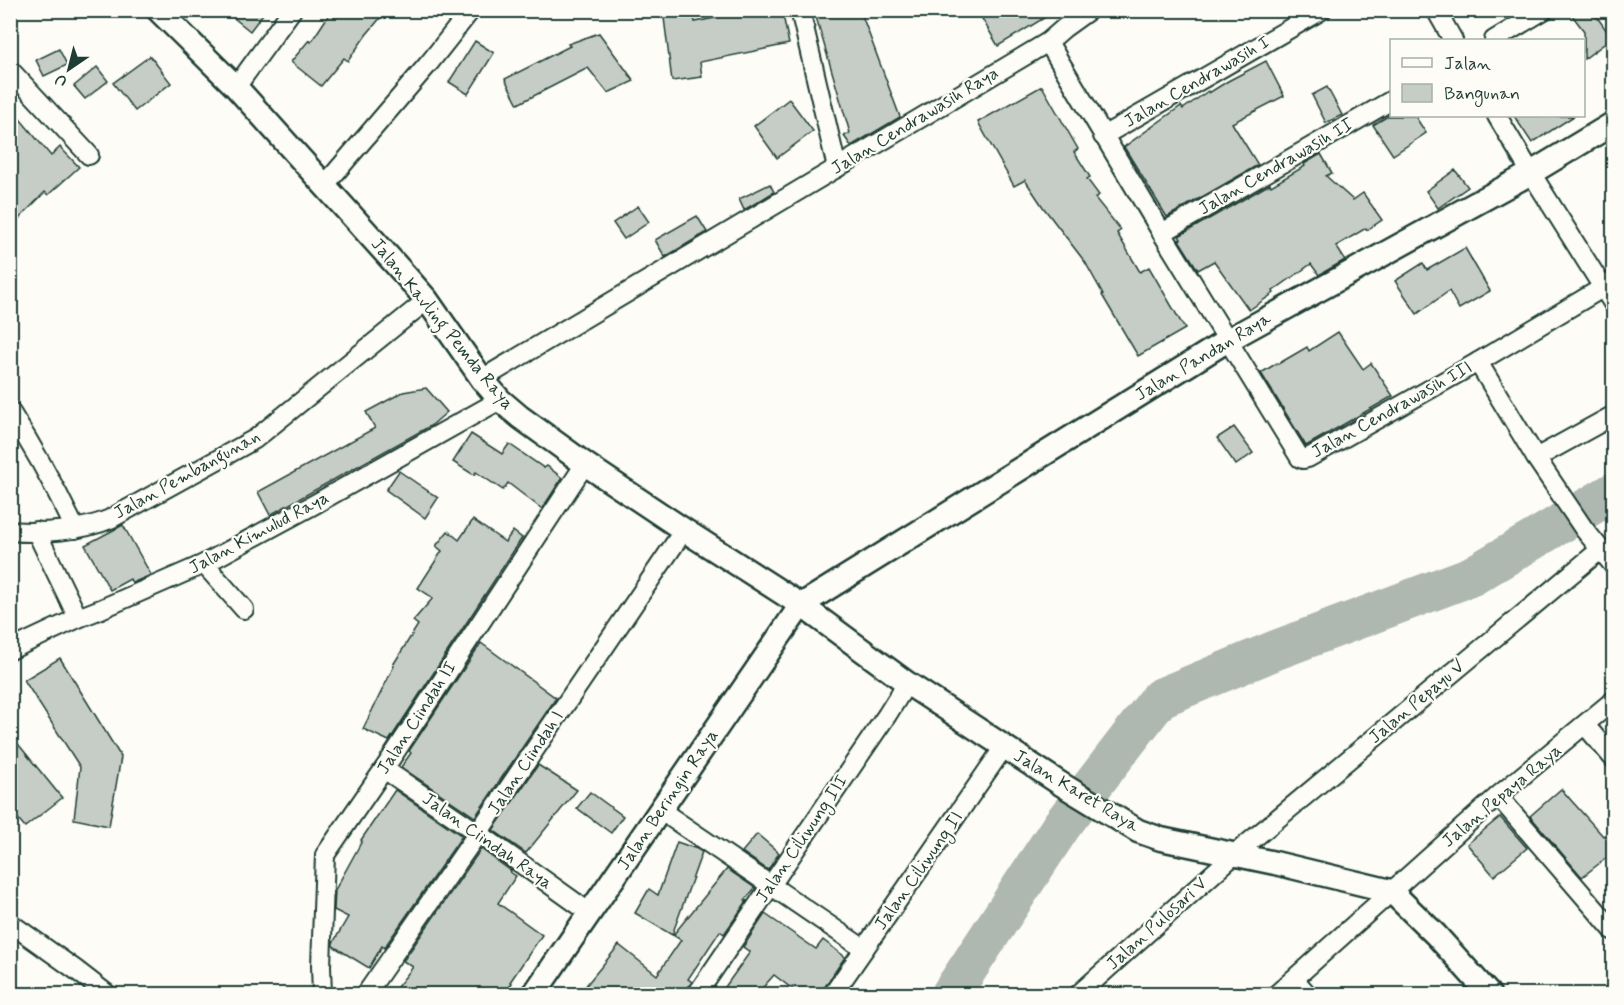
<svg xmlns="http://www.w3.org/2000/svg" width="1624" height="1005" viewBox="0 0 1624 1005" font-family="Mynerve,sans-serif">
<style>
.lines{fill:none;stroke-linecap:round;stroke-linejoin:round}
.river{stroke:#aeb8b1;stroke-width:40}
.building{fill:#c6cdc7;stroke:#1f3d34;stroke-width:1.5}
.minor-casing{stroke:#1f3d34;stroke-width:22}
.tertiary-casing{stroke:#1f3d34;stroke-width:27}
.minor{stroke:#fdfcf7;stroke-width:18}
.tertiary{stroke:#fdfcf7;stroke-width:22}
.labels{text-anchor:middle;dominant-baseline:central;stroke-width:4.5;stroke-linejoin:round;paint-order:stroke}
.street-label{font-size:18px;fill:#1f3d34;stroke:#fdfcf7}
</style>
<rect width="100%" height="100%" fill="#fdfcf7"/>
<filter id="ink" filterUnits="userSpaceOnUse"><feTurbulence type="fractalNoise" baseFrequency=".0167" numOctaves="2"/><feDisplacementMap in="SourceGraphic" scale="12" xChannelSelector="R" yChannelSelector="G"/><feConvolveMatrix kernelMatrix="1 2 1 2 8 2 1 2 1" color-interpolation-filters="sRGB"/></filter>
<g filter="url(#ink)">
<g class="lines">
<polyline class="river" points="951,994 1062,825 1160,698 1276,650 1472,576 1614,492"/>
</g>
<g class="building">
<polygon points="224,10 266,10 250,31"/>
<polygon points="332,10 387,10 366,35 348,61 344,58 321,86 291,62 309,40 311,42"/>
<polygon points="663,10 693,10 695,22 753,10 782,10 789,44 700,62 702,77 672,81"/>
<polygon points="814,10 860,10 900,117 851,146 844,136 850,133"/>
<polygon points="977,10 1057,10 998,46"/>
<polygon points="1568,10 1592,10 1612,38 1584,59 1584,31"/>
<polygon points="599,33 634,81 608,93 588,68 518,104 505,79 570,46 568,44"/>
<polygon points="475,41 494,53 468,94 449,82"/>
<polygon points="59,49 67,65 44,76 36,60"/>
<polygon points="150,56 171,83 135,111 113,83"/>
<polygon points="1266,61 1284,96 1232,123 1258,165 1167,217 1124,147 1181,106 1183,109 1208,91 1209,93 1228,81"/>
<polygon points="97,67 108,81 85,99 74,86"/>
<polygon points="1042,86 1078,149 1074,152 1090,177 1087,179 1099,195 1095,198 1121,230 1117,233 1140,272 1149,267 1185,329 1138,356 1102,295 1103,294 1085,262 1043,207 1025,180 1014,186 978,122"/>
<polygon points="1327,87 1342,115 1326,123 1312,95"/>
<polygon points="789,99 813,131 777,158 754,126"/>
<polygon points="10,107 51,156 60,147 79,167 48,195 45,192 10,228"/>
<polygon points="1388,116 1415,116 1426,133 1393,155 1373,125"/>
<polygon points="1514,116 1574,116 1532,143"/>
<polygon points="1321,154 1332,173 1326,176 1353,200 1363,193 1382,220 1367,230 1366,228 1336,246 1345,260 1319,275 1311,264 1273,291 1274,293 1249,310 1214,261 1198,270 1179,240 1181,239 1179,236 1270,184 1271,186 1305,166 1304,164"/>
<polygon points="1455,170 1468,187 1438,208 1426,191"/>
<polygon points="770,184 774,192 744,210 739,199"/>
<polygon points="638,206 649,222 624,239 613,223"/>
<polygon points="697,216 707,232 665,257 655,240"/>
<polygon points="1465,248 1490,291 1459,309 1449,291 1417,314 1395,281 1423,263 1427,270"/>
<polygon points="1338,332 1363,369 1371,363 1393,396 1306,446 1261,373 1277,363 1278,364 1307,347 1309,351"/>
<polygon points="426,388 447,412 432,425 270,515 258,492 375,428 366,412 403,392"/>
<polygon points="1234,427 1253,453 1236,465 1217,438"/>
<polygon points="471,434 502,454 509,444 544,468 547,466 562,478 542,509 508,483 503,490 476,472 474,475 453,462"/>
<polygon points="399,471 438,498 425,518 386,490"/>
<polygon points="473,520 505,542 513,531 522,538 389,741 363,729 394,666 393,665 418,625 413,621 433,598 418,588 442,551 436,546 448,531 459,540"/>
<polygon points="123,525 151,575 132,583 130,579 110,590 85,545"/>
<polygon points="481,643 556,698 475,817 401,767 411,753 409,751"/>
<polygon points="60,658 121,757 109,826 74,819 80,767 24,680"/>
<polygon points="10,734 62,798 25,827 10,809"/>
<polygon points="538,765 577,790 526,853 493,830"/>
<polygon points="1561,789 1603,836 1604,835 1614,847 1614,852 1582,877 1530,816"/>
<polygon points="395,790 462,836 384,948 382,946 369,968 333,946 333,943 348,917 334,910 335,890 362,841 361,840"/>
<polygon points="590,792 623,816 611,833 577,808"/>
<polygon points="1500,817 1527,848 1494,876 1467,844"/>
<polygon points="757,834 779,853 768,870 742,852"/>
<polygon points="677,842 697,849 702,852 672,935 635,913 649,889 658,895"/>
<polygon points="481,849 511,871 510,872 516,876 498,903 542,935 510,982 512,983 505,994 406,994 397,987 413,967 403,961"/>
<polygon points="727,869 755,888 745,900 747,901 724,934 720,931 688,979 692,982 687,988 686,994 579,994 619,945 657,975 681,940 673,935"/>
<polygon points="765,914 816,949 823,940 845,957 824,988 822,994 799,994 774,975 757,994 720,994 750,952 743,947"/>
</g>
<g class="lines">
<g class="minor-casing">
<g id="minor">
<polyline points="800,10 837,168"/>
<polyline points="1436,10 1453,40"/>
<polyline points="1494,40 1544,10"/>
<polyline points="1048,42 1162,233 1300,458 1303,459 1308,458 1478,362 1614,281"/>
<polyline points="10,70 89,155"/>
<polyline points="236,87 292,10"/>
<polyline points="1497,116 1531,173 1614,305"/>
<polyline points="1103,136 1322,10"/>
<polyline points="324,186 430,62 471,10"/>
<polyline points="1162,233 1392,100"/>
<polyline points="1478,362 1536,458 1614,415"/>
<polyline points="482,379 1048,42 1064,28 1089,10"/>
<path d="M10,411C34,449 56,488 75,529"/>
<polyline points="1536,458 1584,529 1614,566"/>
<path d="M10,531C41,534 82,531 110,519L255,439L427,300"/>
<polyline points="36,531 78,618"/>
<polyline points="204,564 244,609"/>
<polyline points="10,650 78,618 101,609 204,564 315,504 500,400"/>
<polyline points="1585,725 1614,759"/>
<polyline points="384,769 478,833 590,913"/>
<polyline points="1498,796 1614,931"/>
<polyline points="660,810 864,949"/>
<polyline points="10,923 76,970 107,994"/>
<polyline points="1294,979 1307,994"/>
<polyline points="322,994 321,966 325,855 384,769 585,464"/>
<polyline points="366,994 478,833 684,530"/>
<polyline points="697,994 887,715 907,683"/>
<polyline points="833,994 1004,747"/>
<polyline points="1079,994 1235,854 1600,550"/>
<polyline points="1277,994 1498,796 1614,700"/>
</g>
</g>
<g class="tertiary-casing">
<g id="tertiary">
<polyline points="158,10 236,87 406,276 427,300 482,379 500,400 520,417 585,464 684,530 801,605 907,683 1061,784 1138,831 1161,839 1275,863 1391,891 1436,935 1489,994"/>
<polyline points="534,994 801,605 1228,340 1531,173 1614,123"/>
</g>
</g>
<use href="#minor" class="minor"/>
<use href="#tertiary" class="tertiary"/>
</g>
</g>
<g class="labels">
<g class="street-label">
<text transform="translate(1197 82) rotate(-30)">Jalan Cendrawasih I</text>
<text transform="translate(915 121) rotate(-31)">Jalan Cendrawasih Raya</text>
<text transform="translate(1276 167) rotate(-30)">Jalan Cendrawasih II</text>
<text transform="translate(442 324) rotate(51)">Jalan Kavling Pemda Raya</text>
<text transform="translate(1203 357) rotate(-31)">Jalan Pandan Raya</text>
<text transform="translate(1392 410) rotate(-29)">Jalan Cendrawasih III</text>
<text transform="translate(187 475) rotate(-29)">Jalan Pembangunan</text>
<text transform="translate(259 533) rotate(-28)">Jalan Kimulud Raya</text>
<text transform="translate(1417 702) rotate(-40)">Jalan Pepayu V</text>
<text transform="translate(417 718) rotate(-57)">Jalan Ciindah II</text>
<text transform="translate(526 763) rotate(-56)">Jalan Ciindah I</text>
<text transform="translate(1076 791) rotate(31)">Jalan Karet Raya</text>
<text transform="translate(1502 796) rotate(-40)">Jalan Pepaya Raya</text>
<text transform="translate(668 800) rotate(-56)">Jalan Beringin Raya</text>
<text transform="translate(802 839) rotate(-56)">Jalan Ciliwung III</text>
<text transform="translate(487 841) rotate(35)">Jalan Ciindah Raya</text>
<text transform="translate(919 871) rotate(-55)">Jalan Ciliwung II</text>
<text transform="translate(1157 924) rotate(-42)">Jalan Pulosari V</text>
</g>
</g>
<rect width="1624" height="1005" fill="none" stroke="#fdfcf7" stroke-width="36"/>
<rect x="18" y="18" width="1588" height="969" fill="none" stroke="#1f3d34" stroke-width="2" filter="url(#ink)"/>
<rect x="1390" y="39" width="195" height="78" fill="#fdfcf7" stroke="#a4b0a9" stroke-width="1.5"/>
<rect x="1402" y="58" width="30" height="9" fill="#fdfcf7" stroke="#a4b0a9" stroke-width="1.5"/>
<text x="1444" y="69" font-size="18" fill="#1f3d34">Jalan</text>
<rect x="1402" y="84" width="30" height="18" fill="#c6cdc7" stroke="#a4b0a9" stroke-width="1.5"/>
<text x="1444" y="99" font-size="18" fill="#1f3d34">Bangunan</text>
<g transform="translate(69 69) rotate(215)" stroke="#fdfcf7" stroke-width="4.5" paint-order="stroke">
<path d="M0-4.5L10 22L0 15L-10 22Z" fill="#1f3d34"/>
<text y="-9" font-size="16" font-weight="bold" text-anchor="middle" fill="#1f3d34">U</text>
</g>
</svg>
